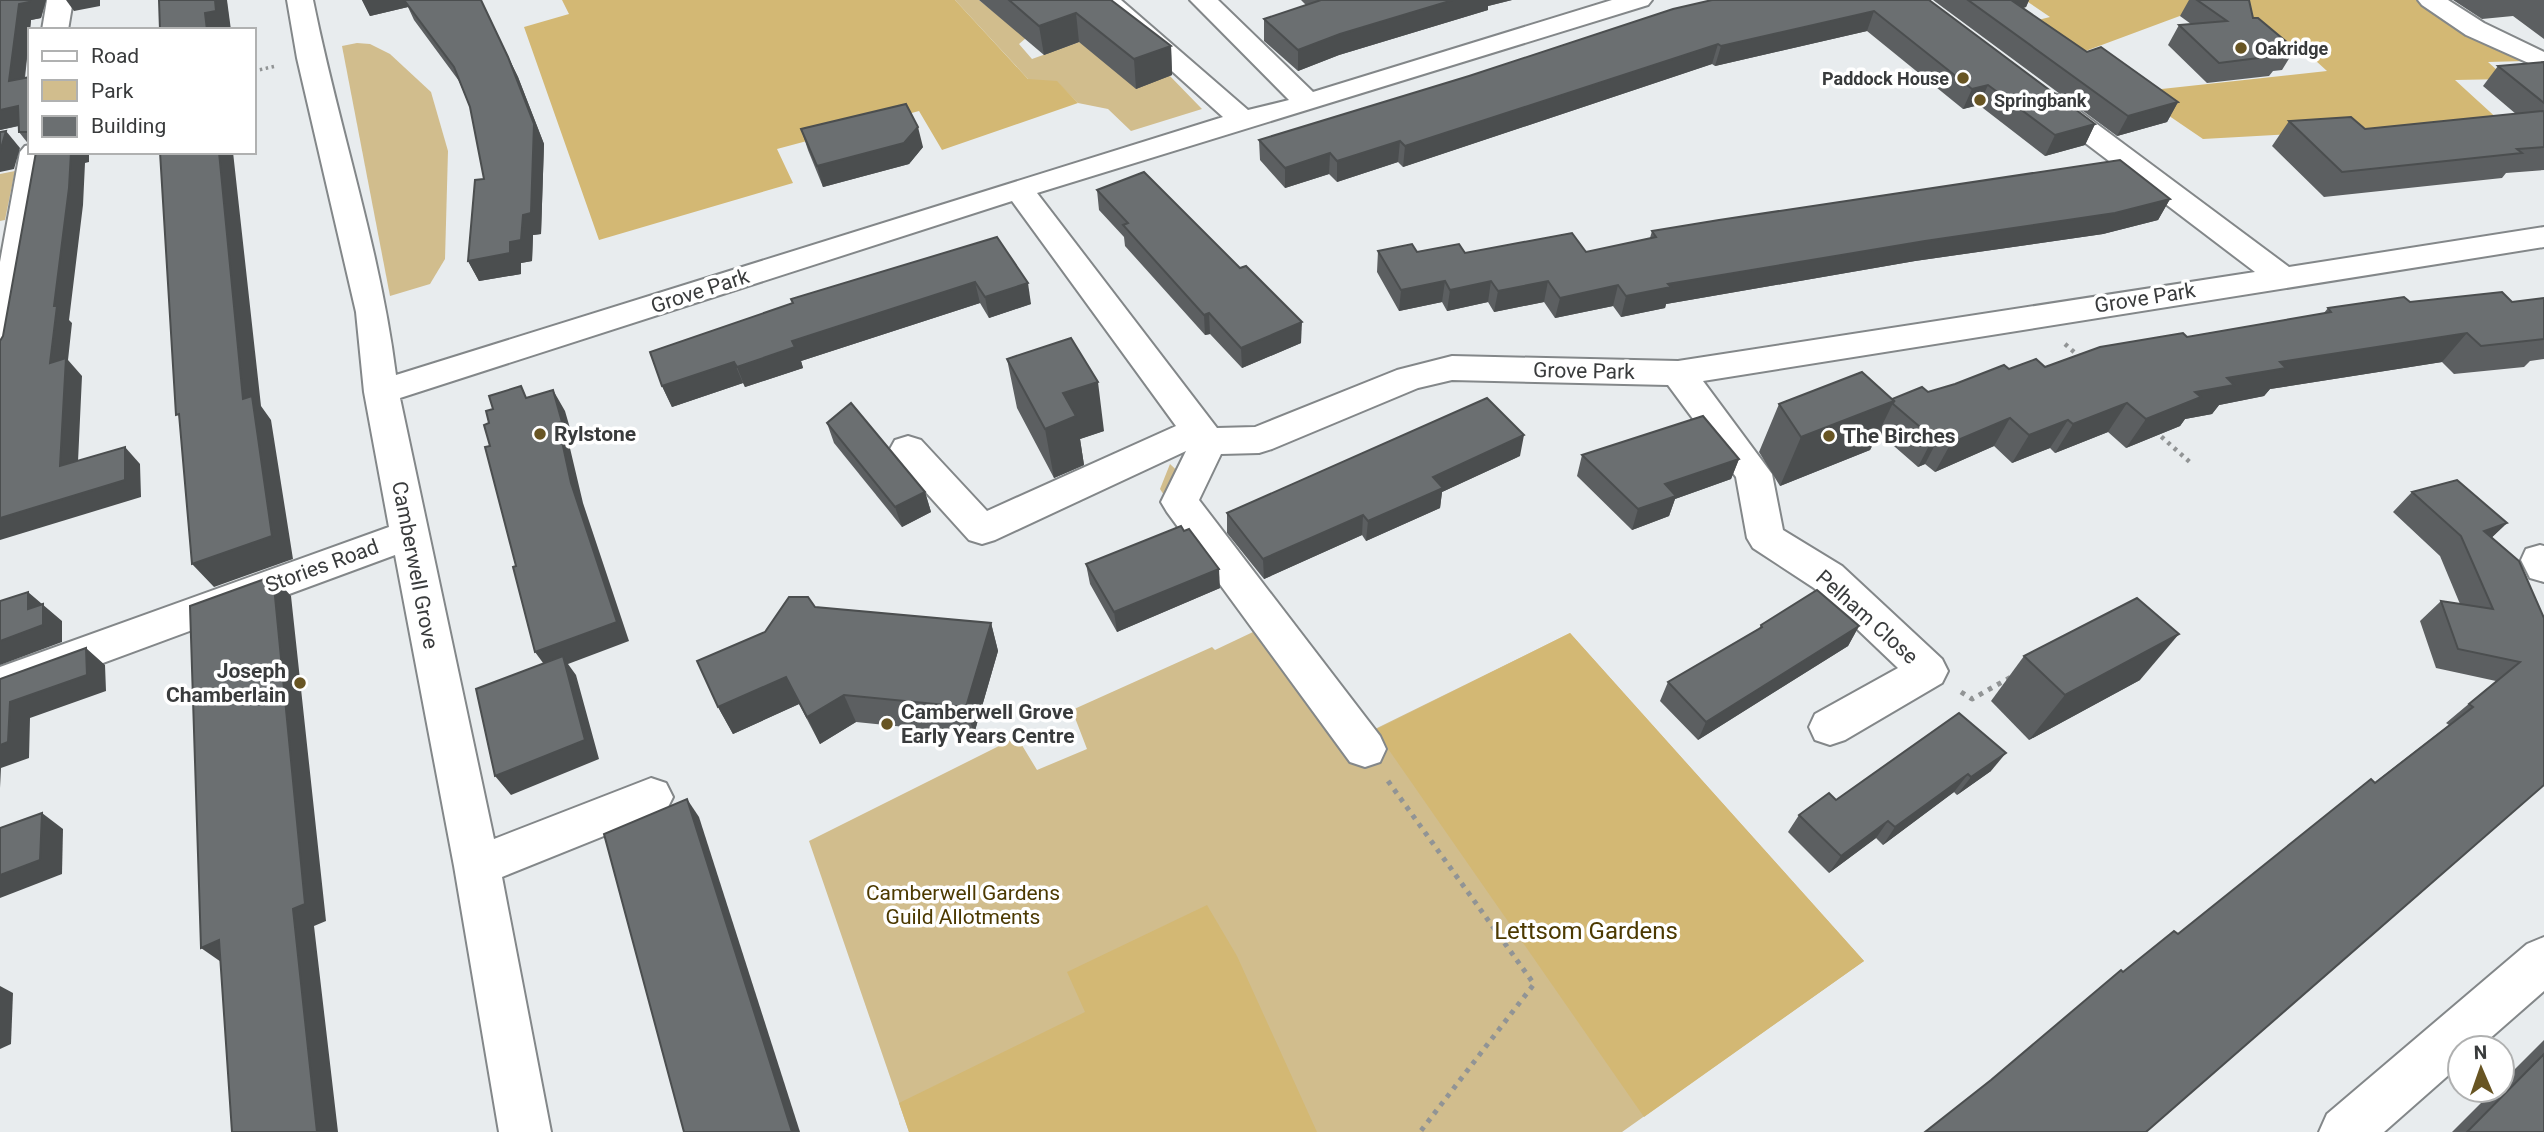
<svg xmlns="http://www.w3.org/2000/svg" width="2544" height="1132" viewBox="0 0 2544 1132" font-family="Roboto,sans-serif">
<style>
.green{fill:#d1bd8d}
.forest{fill:#d3b874}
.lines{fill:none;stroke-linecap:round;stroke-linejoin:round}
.minor-casing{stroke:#838789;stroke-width:4}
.path-far2{stroke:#919495;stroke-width:3.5;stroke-dasharray:2.5 3.5;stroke-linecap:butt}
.path-far1{stroke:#919495;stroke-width:4.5;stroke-dasharray:3.5 5;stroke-linecap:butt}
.path{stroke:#919495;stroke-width:5;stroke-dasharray:4.5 6;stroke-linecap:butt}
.minor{fill:#fff;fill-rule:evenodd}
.wall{fill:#5c5f61}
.shaded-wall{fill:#4b4e4f}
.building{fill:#6b6f71;stroke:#4b4e4f;stroke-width:2}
.poi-dot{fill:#685523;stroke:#fff;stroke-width:2.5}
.labels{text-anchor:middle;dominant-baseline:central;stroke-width:7;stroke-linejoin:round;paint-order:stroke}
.far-poi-label{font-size:18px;font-weight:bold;fill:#393b3c;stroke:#fff;text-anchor:start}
.street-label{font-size:21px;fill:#393b3c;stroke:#fff}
.poi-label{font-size:21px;font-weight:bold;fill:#393b3c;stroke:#fff;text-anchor:start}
.park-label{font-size:21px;fill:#4c3900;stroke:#fff}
.near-park-label{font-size:24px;fill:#4c3900;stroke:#fff}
</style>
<rect width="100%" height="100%" fill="#e8ecee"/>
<g class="green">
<polygon points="955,0 979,0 1026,38 1019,44 1032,59 1079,42 1168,74 1202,109 1131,131 1108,109 1078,103 1057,82 1029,80"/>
<polygon points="357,43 370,44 390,54 431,92 448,151 445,259 430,284 390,296 342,46"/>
<polygon points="15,171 5,220 0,221 0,174"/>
<polygon points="1170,464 1189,482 1199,513 1375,729 1570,633 1864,961 1622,1132 909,1132 809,841 1017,737 1037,770 1087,749 1072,710 1212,647 1215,650 1253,632 1160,489"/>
</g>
<g class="forest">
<polygon points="562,0 955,0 1028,79 1057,81 1078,103 942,150 919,111 777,149 793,183 599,240 524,27 569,14"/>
<polygon points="2025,0 2418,0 2464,30 2525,61 2488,62 2507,79 2455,80 2501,122 2203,139 2134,92 2327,71 2304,50 2270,55 2204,7 2064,59 2013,26 2050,17"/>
<polygon points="1570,633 1864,961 1644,1117 1375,730"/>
<polygon points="1207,905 1237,956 1317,1132 909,1132 899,1103 1085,1012 1067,972"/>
</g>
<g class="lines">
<g class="minor-casing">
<g id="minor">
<polygon points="47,0 73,0 68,30 42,30"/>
<path d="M287,0H313C338,125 380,248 396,375L1223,117L1093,0H1121L1248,110L1289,100L1190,0H1218L1313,92L1612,0H1652L1648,5L1037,193L1217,428L1255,427L1397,370L1452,356L1678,361L2255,272L2038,107L2034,101L2038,95L2048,93L2058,95L2289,267L2544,227V247L1703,381L1772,474L1783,530L1842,566L1942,659L1948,671L1942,683L1845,740L1830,745L1815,740L1809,727L1815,714L1898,668L1814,588L1753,548L1747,538L1736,477L1668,385L1452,380L1418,388L1272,449L1259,453L1221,454L1199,500L1380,736L1386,749L1380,762L1365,767L1350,762L1167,512L1161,502L1186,451L995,540L982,544L969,540L895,458L890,449L895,440L908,436L921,440L987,511L1176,426L1012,201L400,398L494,839L651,778L666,783L673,797L666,811L502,877L551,1132H499L454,866L395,555L0,701V667L389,527L364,392L356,312L297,58Z"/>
<polygon points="2418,0 2448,0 2484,23 2544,52 2544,70 2466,35 2422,5"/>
<polygon points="30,145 30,152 50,152 17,353 12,361 0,364 0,262 20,152 25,146"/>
<polygon points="2540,545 2544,546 2544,582 2530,578 2521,560 2526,549"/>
<polygon points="2544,937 2544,991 2479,1048 2460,1048 2460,1065 2384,1132 2319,1132 2327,1114 2527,944"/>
</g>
</g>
<polyline class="path-far2" points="254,71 276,66"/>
<g class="path-far1">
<polyline points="2065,344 2082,359"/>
<polyline points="2155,431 2192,464"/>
</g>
<g class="path">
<polyline points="1961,692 1972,699 2011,677"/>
<polyline points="1388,781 1534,984 1420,1132"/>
</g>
<use href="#minor" class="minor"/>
</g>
<g class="wall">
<polygon points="0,0 46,0 41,18 31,20 30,30 25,78 30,77 30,146 19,132 19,126 0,130"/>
<polygon points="362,0 481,0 518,77 544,144 541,234 533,235 532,261 521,263 521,274 479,281 468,261 484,179 470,107 459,81 414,20 408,7 370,16"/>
<polygon points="979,0 1111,0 1171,46 1172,75 1136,89 1079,42 1044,55"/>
<polygon points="1301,0 1512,0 1488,6 1488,10 1339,55 1298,71 1264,41 1264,19 1306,5"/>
<polygon points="1929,0 2095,124 2085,145 2045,156 1979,105 1963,109 1867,31 1715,66 1712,64 1403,167 1398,162 1337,182 1329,174 1285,188 1260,160 1259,140 1469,76"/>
<polygon points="1933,0 2029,0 2026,7 2023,8 2087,52 2178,102 2167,122 2117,136"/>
<polygon points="2189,0 2249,0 2253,18 2295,49 2282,70 2273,71 2269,76 2207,83 2168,45 2179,25 2191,24 2180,16"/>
<polygon points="2453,0 2544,0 2544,39 2513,16 2482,19"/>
<polygon points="2544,62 2544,170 2506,173 2502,178 2324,197 2272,146 2289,121 2365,129 2516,114 2483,86 2498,66"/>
<polygon points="801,129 923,147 909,164 823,187 808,150"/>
<polygon points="1097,190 1301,343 1242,368 1210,334 1205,335 1125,246 1124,237 1099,210"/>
<polygon points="2170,199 2158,220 2103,234 1915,261 1666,304 1665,308 1621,317 1613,306 1555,318 1544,302 1494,312 1488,302 1447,311 1442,302 1399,311 1377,272 1378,251 1465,253 1586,252 1650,238 1652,231"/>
<polygon points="997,237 1031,304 989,318 980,303 801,361 803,368 745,387 743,383 672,407 662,386 793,304 791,299"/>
<polygon points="2544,298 2544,359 2530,361 2524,367 2454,374 2442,362 2270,389 2264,396 2219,405 2212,414 2185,419 2180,426 2126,448 2108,432 2055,453 2050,448 2012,463 1994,446 1935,472 1925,464 1918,467 1879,433 1870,450 1780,486 1759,452 1779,404 1892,399 1928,392 2009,369 2045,367 2187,337 2324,313 2328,308 2410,302 2512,302"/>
<polygon points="1007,359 1104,431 1080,439 1084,465 1054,478 1017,408"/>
<polygon points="827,423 925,492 931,512 902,527 834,443"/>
<polygon points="1582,455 1739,459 1731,479 1675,499 1669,516 1632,530 1577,476"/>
<polygon points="1520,456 1442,492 1440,508 1366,541 1362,535 1264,579 1227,533 1227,513"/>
<polygon points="2412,492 2507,523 2491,538 2519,561 2544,785 1988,1083 2123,972 2178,934 2449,725 2446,723 2496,681 2436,668 2420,621 2441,601 2460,604 2440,556 2393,512"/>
<polygon points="1184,531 1220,588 1117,632 1090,584 1086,564"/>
<polygon points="815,607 991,623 998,651 974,734 856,722 820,744 799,704 733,734 718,707 765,632"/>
<polygon points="1761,625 1859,626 1848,646 1698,740 1660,701 1668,682 1759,629"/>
<polygon points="2024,656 2140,680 2029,740 1991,701"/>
<polygon points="1959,713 1991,771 1957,795 1954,792 1883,845 1876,838 1829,873 1788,832 1799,815 1836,800"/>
<polygon points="2544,1040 2544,1132 2452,1132 2494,1090 2502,1090 2502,1082"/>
</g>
<g class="shaded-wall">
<polygon points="30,0 46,0 41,18 31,20 22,98 9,81 19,4"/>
<polygon points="66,0 100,0 100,6 74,11"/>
<polygon points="215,0 227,0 231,30 207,30 205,13"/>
<polygon points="362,0 404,0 408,7 370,16"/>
<polygon points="1453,0 1512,0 1488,6 1488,10 1339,55 1298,71 1298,50 1340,34"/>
<polygon points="2001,0 2029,0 2026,7 1995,15"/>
<polygon points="1874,11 1867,31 1715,66 1721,46"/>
<polygon points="1076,13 1079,42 1044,55 1039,26"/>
<polygon points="1718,44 1712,64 1403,167 1405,146"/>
<polygon points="1171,46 1172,75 1136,89 1134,59"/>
<polygon points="508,57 518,77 544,144 541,234 533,235 532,261 521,263 521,274 479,281 468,261 510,242"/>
<polygon points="1988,85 1979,105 1963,109 1972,89"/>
<polygon points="2178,102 2167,122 2117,136 2128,116"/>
<polygon points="18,106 30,123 0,130 0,110"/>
<polygon points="2095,124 2085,145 2045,156 2055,135"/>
<polygon points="918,127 923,147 909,164 823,187 817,166"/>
<polygon points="6,131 20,148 14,169 0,172 0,152"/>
<polygon points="1400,141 1398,162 1337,182 1337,161"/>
<polygon points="71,152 89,152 89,162 85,163 83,205 69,320 72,323 68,360 82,376 77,483 60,466 50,363 54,306"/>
<polygon points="219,152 233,152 261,406 271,420 293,559 214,587 192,564"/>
<polygon points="1330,153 1329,174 1285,188 1285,168"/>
<polygon points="2170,199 2158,220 2103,234 1915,261 1666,304 1665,308 1621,317 1626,296 1668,284"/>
<polygon points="1445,281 1442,302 1399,311 1401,290"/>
<polygon points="1491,281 1488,302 1447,311 1450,290"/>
<polygon points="1548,281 1544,302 1494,312 1498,291"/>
<polygon points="975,282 980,303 801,361 803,368 745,387 737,367 792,341"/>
<polygon points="1028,283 1031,304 989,318 985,297"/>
<polygon points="1618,285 1613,306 1555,318 1560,298"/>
<polygon points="1209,313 1210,334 1205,335 1204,315"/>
<polygon points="1302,322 1301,343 1242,368 1241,348"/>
<polygon points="2467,333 2442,362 2270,389 2264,396 2219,405 2212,414 2185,419 2180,426 2126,448 2146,419 2195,392 2227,378 2280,362"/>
<polygon points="734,362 743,383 672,407 662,386"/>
<polygon points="1098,382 1104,431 1080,439 1084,465 1054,478 1045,429 1063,393"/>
<polygon points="553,390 565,411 574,442 569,444 583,503 629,641 568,664 576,675 599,759 511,795 495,776 549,671 535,652 571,483 558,423"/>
<polygon points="1894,401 1870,450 1780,486 1801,437"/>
<polygon points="2127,403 2108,432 2055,453 2073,424"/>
<polygon points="2010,418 1994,446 1935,472 1951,443"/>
<polygon points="2068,420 2050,448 2012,463 2029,435"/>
<polygon points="1524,435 1520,456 1442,492 1440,508 1366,541 1368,521 1433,477"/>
<polygon points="1940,435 1925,464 1918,467 1933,438"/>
<polygon points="125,447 140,464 141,497 0,540 0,518"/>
<polygon points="1739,459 1731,479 1675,499 1669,516 1632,530 1638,509 1665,484"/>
<polygon points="925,492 931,512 902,527 895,507"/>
<polygon points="1363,515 1362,535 1264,579 1263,559"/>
<polygon points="2507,523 2485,544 2484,531"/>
<polygon points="1219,569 1220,588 1117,632 1114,612"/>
<polygon points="273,576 291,596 326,921 314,926 338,1132 317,1132 293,909"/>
<polygon points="28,592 62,621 62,642 0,665 0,641 28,609"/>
<polygon points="991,623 998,651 974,734 966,707"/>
<polygon points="1859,626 1848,646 1698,740 1706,722"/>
<polygon points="2179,634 2140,680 2029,740 2065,695"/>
<polygon points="86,648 105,665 106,691 30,718 29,758 1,768 0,788 0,745 10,702"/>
<polygon points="786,677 799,704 733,734 718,707"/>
<polygon points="844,695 856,722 820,744 807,717"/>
<polygon points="2006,753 1991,771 1957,795 1971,777"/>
<polygon points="1968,774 1954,792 1883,845 1895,827"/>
<polygon points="687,799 699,817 800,1132 792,1132"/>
<polygon points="42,813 63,829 62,874 0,898 0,875"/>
<polygon points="1888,821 1876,838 1829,873 1841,856"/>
<polygon points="219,940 224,964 201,948"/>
<polygon points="0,986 13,993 11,1044 0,1049"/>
</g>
<g class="building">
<polygon points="0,0 30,0 29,2 19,4 9,81 30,77 30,132 19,132 18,106 0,110"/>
<polygon points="159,0 215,0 216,11 205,13 207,30 160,30"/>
<polygon points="404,0 481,0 508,57 534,124 531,213 523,215 521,240 510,242 510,253 468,261 475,180 484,179 470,107 454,67"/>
<polygon points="1009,0 1111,0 1171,46 1134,59 1076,13 1039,26"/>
<polygon points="1321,0 1453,0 1340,34 1298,50 1264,19"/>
<polygon points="1712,0 1929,0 2095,124 2055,135 1988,85 1972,89 1874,11 1721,46 1718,44 1405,146 1400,141 1337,161 1330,153 1285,168 1259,140 1469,76 1673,9"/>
<polygon points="1968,0 2011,0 2087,52 2101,47 2178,102 2128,116"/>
<polygon points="2197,0 2249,0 2253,18 2258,18 2295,49 2277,51 2282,55 2219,63 2179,25 2227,21"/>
<polygon points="2544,62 2544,103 2498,66"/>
<polygon points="906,104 918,127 904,143 817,166 801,129"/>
<polygon points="2543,111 2544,112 2544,147 2517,149 2522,153 2342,172 2289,121 2351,117 2365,129"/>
<polygon points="6,131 0,152 0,132"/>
<polygon points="36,152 71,152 69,188 54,306 57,306 50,363 66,358 60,466 125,447 125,480 0,518 0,341 3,336"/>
<polygon points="160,152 219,152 243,399 252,396 272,536 192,564 179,414 176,415"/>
<polygon points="2120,160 2170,199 2115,213 1925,241 1668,284 1671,287 1626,296 1618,285 1560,298 1548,281 1498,291 1491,281 1450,290 1445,281 1401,290 1378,251 1412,244 1417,252 1459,244 1465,253 1572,233 1586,252 1656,237 1652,231 1719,220"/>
<polygon points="1144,172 1240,268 1246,266 1302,322 1241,348 1209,313 1204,315 1123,225 1128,223 1097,190"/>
<polygon points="997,237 1028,283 985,297 975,282 792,341 795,347 737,367 734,362 662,386 650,352 793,303 791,299"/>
<polygon points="2502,292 2512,302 2544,298 2544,339 2481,346 2467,333 2280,362 2286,368 2227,378 2234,385 2195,392 2201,397 2146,419 2127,403 2073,424 2068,420 2029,435 2010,418 1951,443 1940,435 1933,438 1893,404 1894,401 1892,399 1922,387 1928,392 1955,384 2004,365 2009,369 2036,359 2045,367 2100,347 2183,333 2187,337 2331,312 2328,308 2404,297 2410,302"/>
<polygon points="1071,338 1098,382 1063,393 1076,416 1045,429 1007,359"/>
<polygon points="1862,372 1894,401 1801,437 1779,404"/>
<polygon points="521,386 526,398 553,390 562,422 558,423 571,483 617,622 535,652 513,567 516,566 485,447 490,446 484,425 489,423 486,411 493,409 489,396"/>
<polygon points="1487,398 1524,435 1433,477 1443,488 1368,521 1363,515 1263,559 1227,513"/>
<polygon points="851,403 925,492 895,507 827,423"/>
<polygon points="1703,416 1739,459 1665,484 1676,496 1638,509 1582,455"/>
<polygon points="2457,480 2507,523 2484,531 2519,561 2544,618 2544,785 2146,1132 1925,1132 1991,1080 2121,970 2123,972 2174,931 2178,934 2371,779 2375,783 2473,707 2469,704 2520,662 2458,649 2441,601 2493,609 2461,536 2412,492"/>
<polygon points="1181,526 1184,531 1189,529 1219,569 1114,612 1086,564"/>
<polygon points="273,576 305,904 293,909 317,1132 232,1132 219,940 201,948 190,606"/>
<polygon points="1817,590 1859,626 1706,722 1668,682 1762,627 1761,625"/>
<polygon points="28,592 28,609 43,604 43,625 0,641 0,601"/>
<polygon points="789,597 808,597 815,607 991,623 966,707 844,695 807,717 786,677 718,707 697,661 765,632"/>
<polygon points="2137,598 2179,634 2065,695 2024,656"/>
<polygon points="86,648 87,675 10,702 8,742 0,745 0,679"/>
<polygon points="563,656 585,740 495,776 476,689"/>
<polygon points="1959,713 2006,753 1971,777 1968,774 1895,827 1888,821 1841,856 1799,815 1829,793 1836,800"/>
<polygon points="687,799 792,1132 684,1132 604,834"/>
<polygon points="42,813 40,860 0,875 0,828"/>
<polygon points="2544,1054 2544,1132 2467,1132"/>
</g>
<g class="poi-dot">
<circle cx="2241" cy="48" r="7"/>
<circle cx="1963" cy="78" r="7"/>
<circle cx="1980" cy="100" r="7"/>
<circle cx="540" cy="434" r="7"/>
<circle cx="1829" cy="436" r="7"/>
<circle cx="300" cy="683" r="7"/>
<circle cx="887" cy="724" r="7"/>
</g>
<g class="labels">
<g class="far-poi-label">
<text x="2255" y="48">Oakridge</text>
<text x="1949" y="78" text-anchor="end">Paddock House</text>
<text x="1994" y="100">Springbank</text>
</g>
<g class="street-label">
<text transform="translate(700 291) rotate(-18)">Grove Park</text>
<text transform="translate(2145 298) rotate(-9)">Grove Park</text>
<text transform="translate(1584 371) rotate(1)">Grove Park</text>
<text transform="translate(415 565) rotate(79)">Camberwell Grove</text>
<text transform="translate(322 566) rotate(-20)">Stories Road</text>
<text transform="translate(1867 617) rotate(42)">Pelham Close</text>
</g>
<g class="poi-label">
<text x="554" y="434">Rylstone</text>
<text x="1843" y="436">The Birches</text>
<text x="286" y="671" text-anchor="end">Joseph<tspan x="286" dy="24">Chamberlain</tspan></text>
<text x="901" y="712">Camberwell Grove<tspan x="901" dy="24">Early Years Centre</tspan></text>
</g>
<g class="park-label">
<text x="963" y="893">Camberwell Gardens<tspan x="963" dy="24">Guild Allotments</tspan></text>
</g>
<g class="near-park-label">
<text x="1586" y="931">Lettsom Gardens</text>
</g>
</g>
<rect x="28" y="28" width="228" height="126" fill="#ffffff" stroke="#b0b1b1" stroke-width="2"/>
<rect x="42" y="51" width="35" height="10" fill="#ffffff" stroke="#b0b1b1" stroke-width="2"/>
<text x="91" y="63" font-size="21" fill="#393b3c">Road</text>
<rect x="42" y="80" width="35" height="21" fill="#d1bd8d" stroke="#b0b1b1" stroke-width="2"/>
<text x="91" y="98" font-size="21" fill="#393b3c">Park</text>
<rect x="42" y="116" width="35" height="21" fill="#6b6f71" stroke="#b0b1b1" stroke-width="2"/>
<text x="91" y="133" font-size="21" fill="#393b3c">Building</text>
<g transform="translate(2481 1069) rotate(358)"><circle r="33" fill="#ffffff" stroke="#b0b1b1" stroke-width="2"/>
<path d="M0-5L12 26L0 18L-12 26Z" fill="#685523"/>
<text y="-10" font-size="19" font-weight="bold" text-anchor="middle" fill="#393b3c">N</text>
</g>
</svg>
